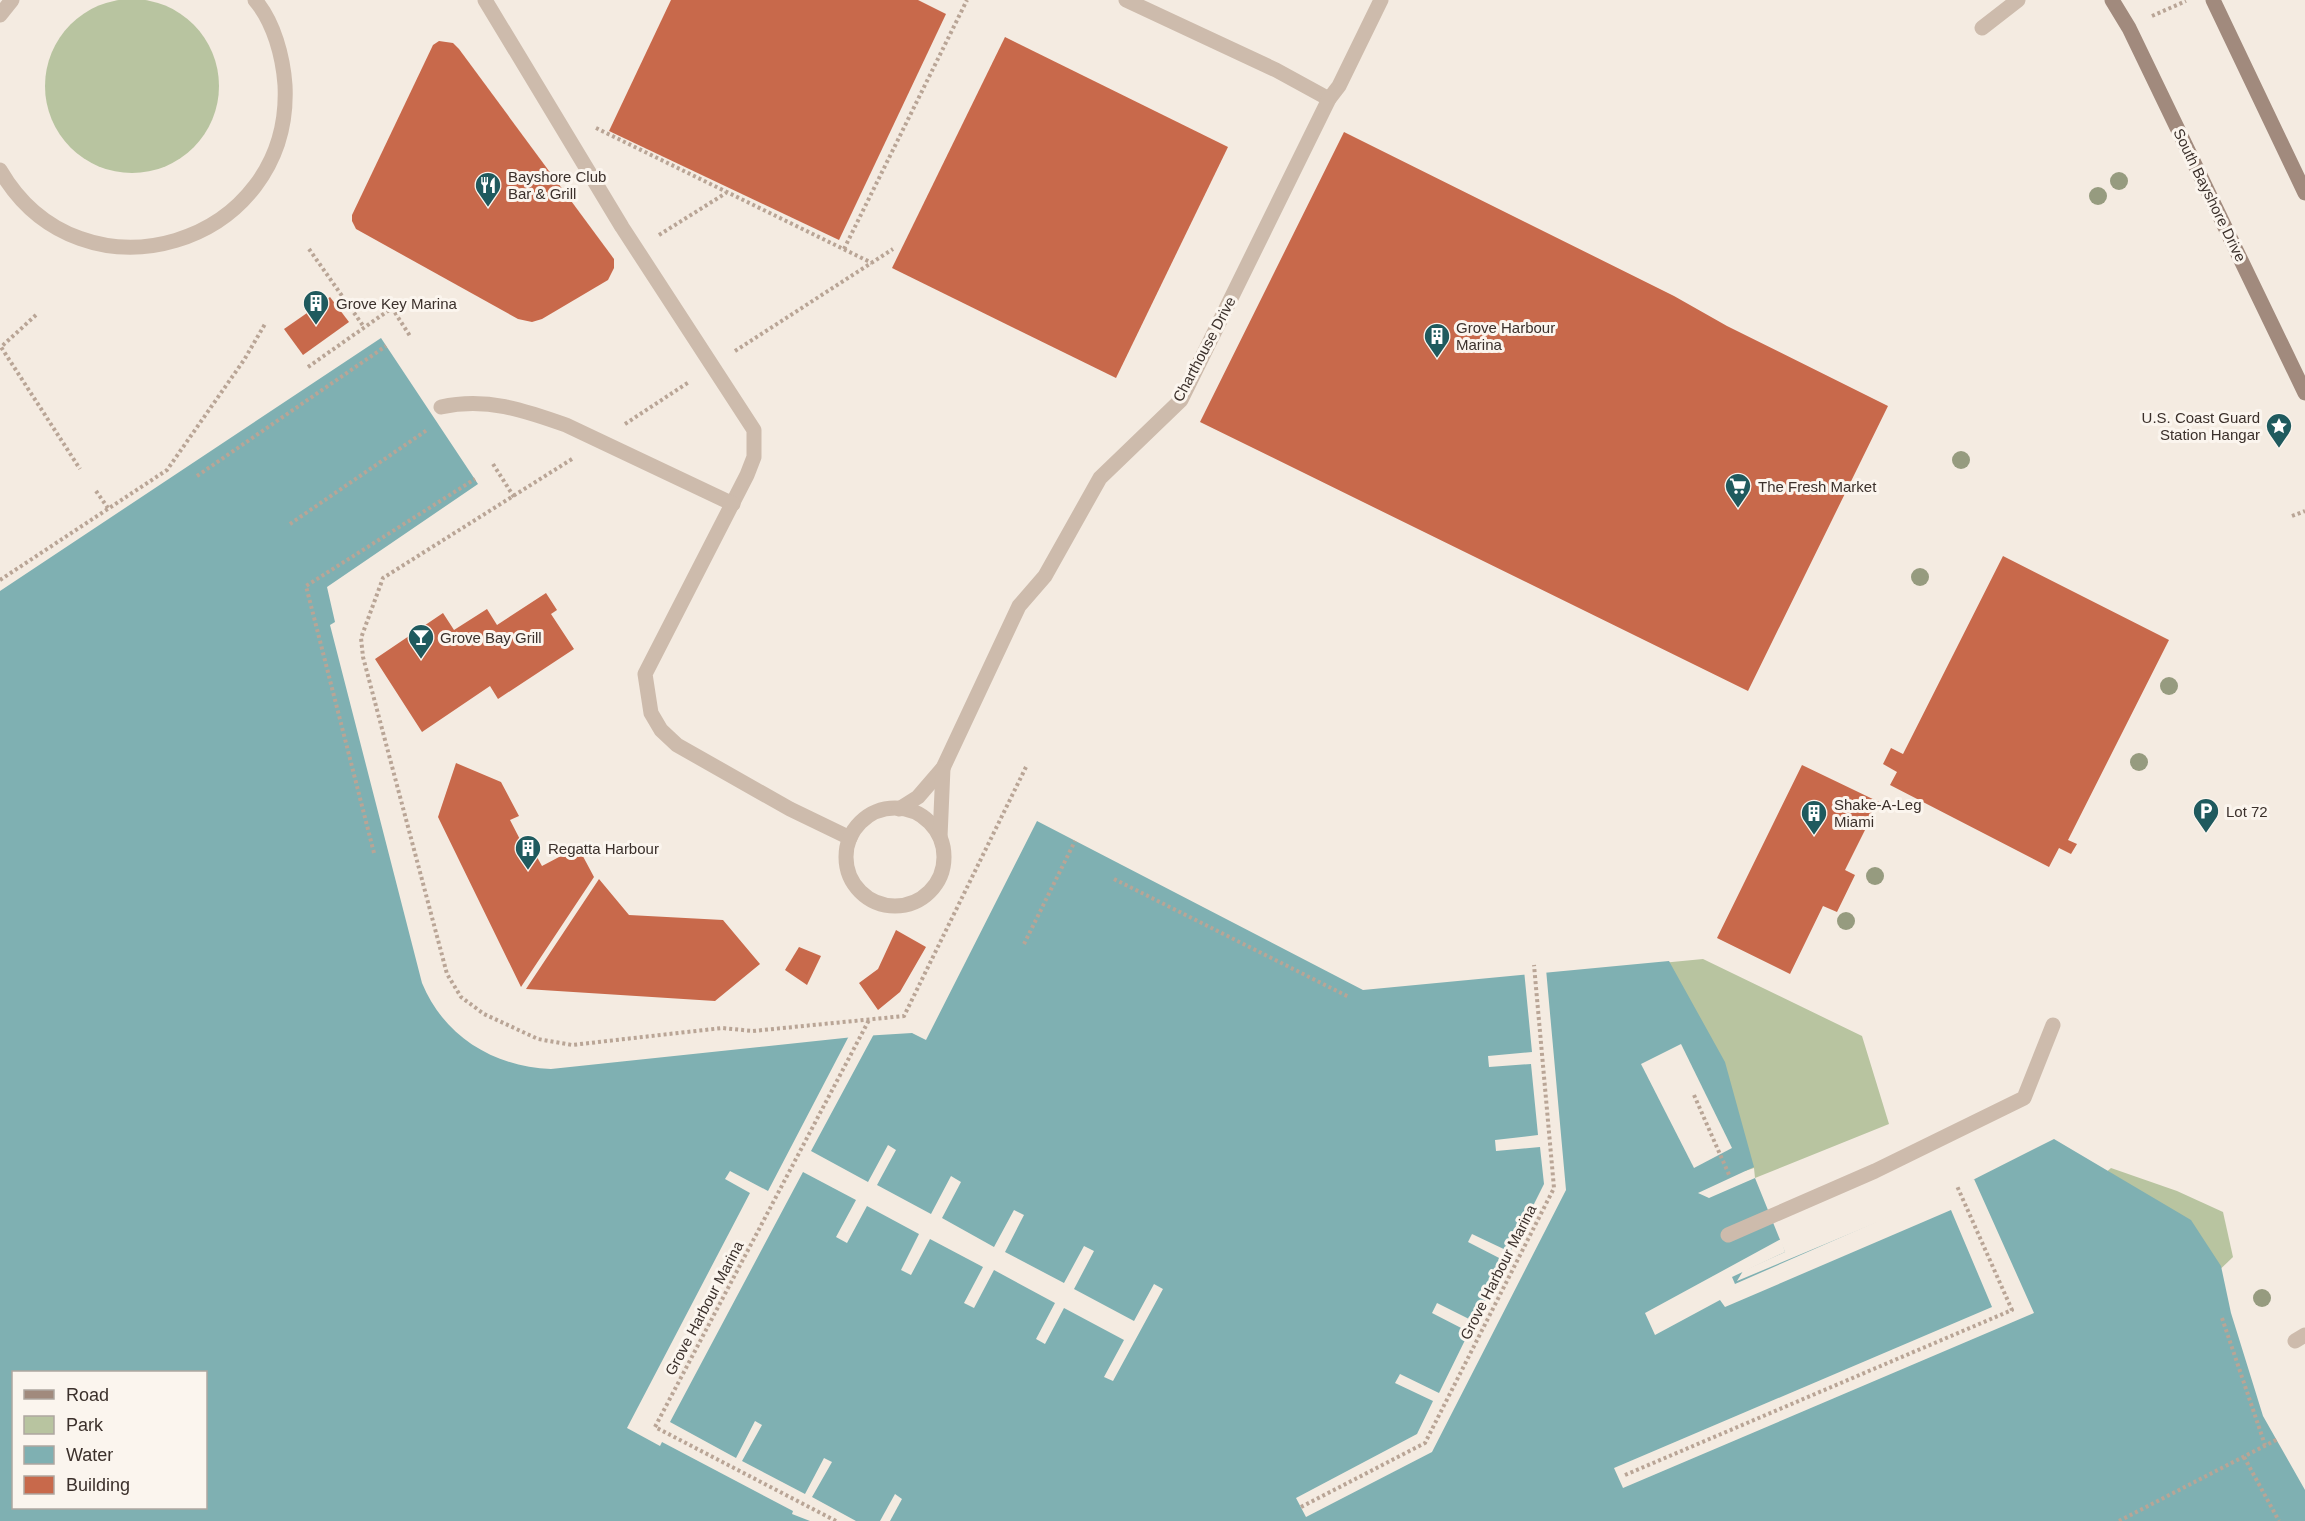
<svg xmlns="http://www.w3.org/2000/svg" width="2305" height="1521" viewBox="0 0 2305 1521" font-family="Arial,sans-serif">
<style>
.green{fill:#b8c4a0}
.water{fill:#7fb0b2;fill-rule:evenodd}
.pier{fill:#f4ebe1}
.building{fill:#c8694b}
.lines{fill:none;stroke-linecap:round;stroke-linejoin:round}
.path{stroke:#b9a596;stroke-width:4;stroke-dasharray:3 3;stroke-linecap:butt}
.lane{stroke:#cdbbac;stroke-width:15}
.street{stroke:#cdbbac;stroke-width:15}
.secondary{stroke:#a18a7d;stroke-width:15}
.tree{fill:#969b7f}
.labels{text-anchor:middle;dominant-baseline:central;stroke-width:6;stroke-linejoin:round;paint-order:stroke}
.poi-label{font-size:15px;fill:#3b302b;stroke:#fbf5ee;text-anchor:start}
.street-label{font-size:15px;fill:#3b302b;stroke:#fbf5ee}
</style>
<rect width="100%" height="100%" fill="#f4ebe1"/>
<g class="green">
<circle cx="132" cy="86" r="87"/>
<polygon points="1703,959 1862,1036 1889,1124 1755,1178 1754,1168 1745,1171 1641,965"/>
<polygon points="2111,1168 2177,1191 2223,1212 2233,1257 2209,1280 2095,1182"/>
</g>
<path class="water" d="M381,338L478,484L327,587L335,622L330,625L422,983C444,1037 495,1067 551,1069L863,1036L912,1033L926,1040L1037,821L1363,990L1669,961L1725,1062L1754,1167L1698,1193L1709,1198L1755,1178L1785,1252L1743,1271L1737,1281L1945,1194L2054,1139L2191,1220L2221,1266L2231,1313L2263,1416L2305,1490V1521H0V591ZM14,1372H206V1508H14Z"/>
<g class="pier">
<polygon points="1546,969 1566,1190 1432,1452 1306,1517 1296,1498 1417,1434 1433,1401 1395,1383 1400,1374 1439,1393 1469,1332 1432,1313 1437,1303 1475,1322 1505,1261 1468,1242 1472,1234 1510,1252 1544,1184 1540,1147 1496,1151 1495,1140 1538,1135 1531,1064 1489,1067 1488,1056 1532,1052 1524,970"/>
<polygon points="875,1032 811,1151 868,1182 888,1145 896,1150 877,1185 931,1214 951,1176 961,1182 942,1218 994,1247 1014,1210 1024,1215 1005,1252 1064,1283 1084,1246 1094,1251 1074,1289 1134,1321 1154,1284 1163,1289 1113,1381 1104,1377 1124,1340 1064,1308 1045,1344 1036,1339 1055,1303 994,1270 974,1308 964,1303 983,1267 930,1239 911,1275 901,1270 919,1234 867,1206 847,1243 836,1237 856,1200 803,1172 670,1422 736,1458 755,1421 762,1425 742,1461 805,1494 824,1458 832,1462 812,1497 856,1521 810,1521 792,1514 793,1511 662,1442 660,1446 627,1428 750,1193 725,1179 730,1171 768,1191 850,1034"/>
<polygon points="1681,1044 1732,1148 1694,1168 1641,1064"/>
<polygon points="1974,1179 2034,1313 1623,1488 1614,1468 1992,1307 1951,1210 1725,1307 1720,1300 1655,1335 1645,1313 1781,1239 1785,1252 1732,1277 1735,1284"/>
<polygon points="895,1494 902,1499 890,1521 880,1521"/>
</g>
<g class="building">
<polygon points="671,0 918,0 946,14 839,240 609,131"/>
<polygon points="1005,37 1228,147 1116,378 892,268"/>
<polygon points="439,41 453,43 459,49 614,259 614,268 608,280 542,319 532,322 518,319 356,229 352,221 352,215 433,45"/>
<polygon points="1344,132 1674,296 1727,326 1888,406 1748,691 1200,422"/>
<polygon points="330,297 349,322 303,355 284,329"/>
<polygon points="2003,556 2169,640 2068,840 2077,844 2071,854 2059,848 2049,867 1890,785 1897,772 1883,764 1891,748 1903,754"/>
<polygon points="546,593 557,610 551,614 574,649 498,699 490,686 422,732 375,659 443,613 454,630 487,609 497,625"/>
<polygon points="456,763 501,782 519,816 510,820 527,853 533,850 542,866 578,847 594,877 521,987 438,817"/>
<polygon points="1802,765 1879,802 1845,870 1855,875 1837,912 1823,906 1790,974 1717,938"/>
<polygon points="599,879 629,915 723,920 760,964 715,1001 526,989"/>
<polygon points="896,930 926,947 900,992 878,1010 859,983 878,969"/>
<polygon points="799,947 821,956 807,985 785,970"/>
</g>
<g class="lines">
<g class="path">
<polyline points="2152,16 2186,1"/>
<polyline points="596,128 872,263"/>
<polyline points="659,235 726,193"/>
<polyline points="309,249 364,327"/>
<polyline points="844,249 967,0"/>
<polyline points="36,315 1,347 80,469"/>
<polyline points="735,351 893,249"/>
<polyline points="308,367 392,308 410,336"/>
<polyline points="625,424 689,382"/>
<polyline points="572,459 383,578 361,638 363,657 447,974 461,997 484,1014 538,1039 572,1045 722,1028 753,1031 904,1016 1026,767"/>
<polyline points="493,464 514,497"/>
<polyline points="197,476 386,346"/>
<polyline points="96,491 108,508"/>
<polyline points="2292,516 2305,511"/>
<polyline points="290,524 427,430"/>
<polyline points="0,580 167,470 244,360 265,324"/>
<polyline points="374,853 306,586 475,479"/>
<polyline points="1114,879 1349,997"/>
<polyline points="1024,944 1075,841"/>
<polyline points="1694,1095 1730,1177"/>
<polyline points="2222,1318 2265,1445"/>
<polyline points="2244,1457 2279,1521"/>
<polyline points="1625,1475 2012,1310 1957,1186"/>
<polyline points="1301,1507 1425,1443 1554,1188 1534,965"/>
<polyline points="836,1521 655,1427 869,1020"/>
<polyline points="2119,1521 2278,1439"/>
</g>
<g class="lane">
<polyline points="485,0 622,227 754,430 754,457 747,475 645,674 651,713 661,730 677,745 790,809 850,838"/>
<polyline points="1126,0 1276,70 1329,99"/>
<polyline points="1982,28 2018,0"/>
<path d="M441,407C486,397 524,410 566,425L733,504"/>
<circle cx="895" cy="857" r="49"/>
<polyline points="899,809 918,797 943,768 1019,606 1045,576 1100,478 1181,400 1329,99 1339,86 1381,0"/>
<polyline points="940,837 943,768"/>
<polyline points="1728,1235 1875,1171 2024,1098 2053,1025"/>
</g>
<g class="street">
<polyline points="0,15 12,0"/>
<path d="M0,170C81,310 293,246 285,85C283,57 274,22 255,0"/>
<polyline points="2295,1341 2305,1335"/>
</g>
<g class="secondary">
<polyline points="2112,0 2129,28 2305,393"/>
<polyline points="2213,0 2305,193"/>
</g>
</g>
<g class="tree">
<circle cx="2119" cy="181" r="9"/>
<circle cx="2098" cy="196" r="9"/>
<circle cx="1961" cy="460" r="9"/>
<circle cx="1920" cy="577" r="9"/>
<circle cx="2169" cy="686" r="9"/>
<circle cx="2139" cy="762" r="9"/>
<circle cx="1875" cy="876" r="9"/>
<circle cx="1846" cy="921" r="9"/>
<circle cx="2262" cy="1298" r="9"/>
</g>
<defs>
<g id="restaurant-pin" transform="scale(1.35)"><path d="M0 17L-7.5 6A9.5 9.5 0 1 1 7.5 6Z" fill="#1f5a5e" stroke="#fbf5ee"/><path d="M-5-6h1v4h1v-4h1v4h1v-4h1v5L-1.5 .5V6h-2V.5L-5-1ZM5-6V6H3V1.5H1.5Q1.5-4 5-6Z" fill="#fff"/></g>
<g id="building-pin" transform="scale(1.35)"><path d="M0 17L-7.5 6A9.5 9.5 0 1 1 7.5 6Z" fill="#1f5a5e" stroke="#fbf5ee"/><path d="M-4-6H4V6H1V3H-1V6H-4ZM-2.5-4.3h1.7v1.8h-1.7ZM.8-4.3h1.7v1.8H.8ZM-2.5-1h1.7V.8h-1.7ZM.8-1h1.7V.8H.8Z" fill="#fff"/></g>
<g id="sight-pin" transform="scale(1.35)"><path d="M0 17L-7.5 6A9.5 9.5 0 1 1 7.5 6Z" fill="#1f5a5e" stroke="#fbf5ee"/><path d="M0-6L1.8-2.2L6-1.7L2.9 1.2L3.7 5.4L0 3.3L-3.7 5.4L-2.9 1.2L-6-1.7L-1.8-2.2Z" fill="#fff"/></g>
<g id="supermarket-pin" transform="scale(1.35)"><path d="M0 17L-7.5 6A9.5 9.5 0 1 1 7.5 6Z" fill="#1f5a5e" stroke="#fbf5ee"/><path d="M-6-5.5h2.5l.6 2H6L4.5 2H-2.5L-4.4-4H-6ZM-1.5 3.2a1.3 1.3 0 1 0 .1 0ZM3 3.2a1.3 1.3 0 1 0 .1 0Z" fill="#fff"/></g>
<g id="bar-pin" transform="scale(1.35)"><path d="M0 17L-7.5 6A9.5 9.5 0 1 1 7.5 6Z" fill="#1f5a5e" stroke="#fbf5ee"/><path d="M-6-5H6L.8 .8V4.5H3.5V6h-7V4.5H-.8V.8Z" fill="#fff"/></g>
<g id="parking-pin" transform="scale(1.35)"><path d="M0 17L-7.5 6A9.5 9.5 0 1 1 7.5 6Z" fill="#1f5a5e" stroke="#fbf5ee"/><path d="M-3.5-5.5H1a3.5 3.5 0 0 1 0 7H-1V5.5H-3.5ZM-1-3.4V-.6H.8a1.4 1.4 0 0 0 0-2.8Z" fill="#fff"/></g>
</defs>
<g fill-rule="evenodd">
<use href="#restaurant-pin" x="488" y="185"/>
<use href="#building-pin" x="316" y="303"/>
<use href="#building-pin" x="1437" y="336"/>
<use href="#sight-pin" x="2279" y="426"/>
<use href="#supermarket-pin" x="1738" y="486"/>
<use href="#bar-pin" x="421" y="637"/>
<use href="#parking-pin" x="2206" y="811"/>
<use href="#building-pin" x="1814" y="813"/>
<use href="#building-pin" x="528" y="848"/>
</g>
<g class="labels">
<g class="poi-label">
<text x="508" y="176">Bayshore Club<tspan x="508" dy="17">Bar &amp; Grill</tspan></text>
<text x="336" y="303">Grove Key Marina</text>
<text x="1456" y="327">Grove Harbour<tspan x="1456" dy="17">Marina</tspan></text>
<text x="2260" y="417" text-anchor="end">U.S. Coast Guard<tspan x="2260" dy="17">Station Hangar</tspan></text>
<text x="1758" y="486">The Fresh Market</text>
<text x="440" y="637">Grove Bay Grill</text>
<text x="1834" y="804">Shake-A-Leg<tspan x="1834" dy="17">Miami</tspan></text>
<text x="2226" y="811">Lot 72</text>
<text x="548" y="848">Regatta Harbour</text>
</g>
<g class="street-label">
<text transform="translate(2210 195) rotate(64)">South Bayshore Drive</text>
<text transform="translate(1204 349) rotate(-62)">Charthouse Drive</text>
<text transform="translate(1498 1272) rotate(-63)">Grove Harbour Marina</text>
<text transform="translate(704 1308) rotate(-62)">Grove Harbour Marina</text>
</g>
</g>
<rect x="12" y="1371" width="195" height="138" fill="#fbf5ee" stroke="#aea6a0" stroke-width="1.5"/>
<rect x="24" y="1390" width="30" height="9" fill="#a18a7d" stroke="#aea6a0" stroke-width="1.5"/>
<text x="66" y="1401" font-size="18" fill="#3b302b">Road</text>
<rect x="24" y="1416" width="30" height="18" fill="#b8c4a0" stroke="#aea6a0" stroke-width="1.5"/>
<text x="66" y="1431" font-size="18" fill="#3b302b">Park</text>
<rect x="24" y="1446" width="30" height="18" fill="#7fb0b2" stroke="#aea6a0" stroke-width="1.5"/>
<text x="66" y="1461" font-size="18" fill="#3b302b">Water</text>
<rect x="24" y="1476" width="30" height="18" fill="#c8694b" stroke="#aea6a0" stroke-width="1.5"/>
<text x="66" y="1491" font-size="18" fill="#3b302b">Building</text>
</svg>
